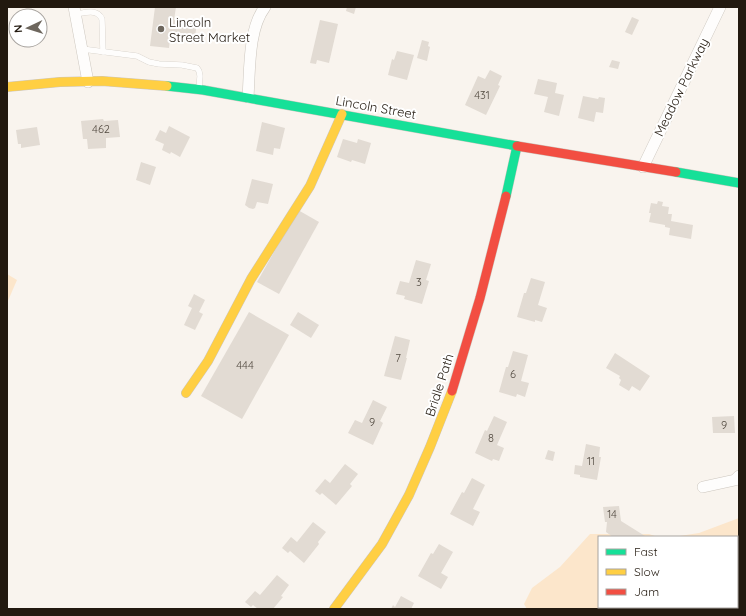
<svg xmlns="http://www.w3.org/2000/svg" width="746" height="616" viewBox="0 0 746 616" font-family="Quicksand,sans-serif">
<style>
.green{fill:#fce6cb}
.building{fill:#e2dbd3}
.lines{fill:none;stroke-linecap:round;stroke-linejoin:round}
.lane-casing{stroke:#ccc6be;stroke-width:6}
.street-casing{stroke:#ccc6be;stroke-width:12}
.fast-casing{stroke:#ccc6be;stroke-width:10}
.slow-casing{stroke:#ccc6be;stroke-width:10}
.jam-casing{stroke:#ccc6be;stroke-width:10}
.lane{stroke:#fefdfc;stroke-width:5.5}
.street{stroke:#fefdfc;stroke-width:11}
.fast{stroke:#16e098;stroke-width:9}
.slow{stroke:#ffcf43;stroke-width:9}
.jam{stroke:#f24e42;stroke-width:9}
.poi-dot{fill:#6d665d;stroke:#fff;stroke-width:1.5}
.labels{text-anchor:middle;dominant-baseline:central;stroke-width:4;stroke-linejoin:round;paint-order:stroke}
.number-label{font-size:11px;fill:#524a40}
.poi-label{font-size:13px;fill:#22190f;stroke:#fff;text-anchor:start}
.street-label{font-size:13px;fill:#22190f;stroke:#fff}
</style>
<rect width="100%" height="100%" fill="#f9f4ee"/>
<g class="green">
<polygon points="7,274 17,280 7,303"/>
<polygon points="739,518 739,609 527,609 524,604 532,588 560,567 590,534 649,534 658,537 599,537 599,607 737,607 737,537 673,537 699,533"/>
</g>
<g class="building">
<polygon points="155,7 176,7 174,20 197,23 194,43 170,39 169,48 150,46"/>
<polygon points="347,7 356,7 354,14 346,11"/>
<polygon points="632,17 639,20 632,35 625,32"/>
<polygon points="320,20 338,24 329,63 317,60 316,64 310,63"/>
<polygon points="422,40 429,42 428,46 430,47 427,61 417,58"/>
<polygon points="397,51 414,55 407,80 388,75 392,59 394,60"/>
<polygon points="612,60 620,62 618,69 609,67"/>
<polygon points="490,70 502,76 498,85 500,86 486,115 465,105 478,76 485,79"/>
<polygon points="538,79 557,83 555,93 564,95 559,116 544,112 548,97 534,94"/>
<polygon points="583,96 598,99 599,97 605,98 603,113 596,112 594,122 578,118"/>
<polygon points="103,119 104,121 118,120 120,137 106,138 106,148 88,149 87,139 83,139 81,121"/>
<polygon points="262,122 285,128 280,149 274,148 273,155 256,151"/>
<polygon points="169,126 190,137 180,157 171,152 170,154 162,150 164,144 155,140 160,130 166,133"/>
<polygon points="37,127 40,145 21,148 21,144 18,144 16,130"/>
<polygon points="343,139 357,143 358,139 371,143 365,164 352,160 351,162 337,157"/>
<polygon points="141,162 156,167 150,185 136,180"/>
<polygon points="252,179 273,184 268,204 257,202 255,208 253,209 249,208 245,205"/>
<polygon points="658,201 663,202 662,206 669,207 668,214 672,214 671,221 693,225 691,239 669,235 670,228 665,227 665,225 649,222 651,213 649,213 651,203 657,204"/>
<polygon points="298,210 319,222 279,294 257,282"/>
<polygon points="416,260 431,264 426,280 429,281 422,304 404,299 405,296 396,294 400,281 409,283"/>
<polygon points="531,278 545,282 538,305 547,308 542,322 535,320 535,322 517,317 524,293 526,293"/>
<polygon points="194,294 205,300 199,312 203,314 195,330 184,325 192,308 188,306"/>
<polygon points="249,312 289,335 242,419 201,396"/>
<polygon points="298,312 319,325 311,338 290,325"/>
<polygon points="395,336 410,340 406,358 407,358 401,380 384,376"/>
<polygon points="513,351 528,355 521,381 529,383 525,397 517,394 516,397 499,392 506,367 508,367"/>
<polygon points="615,353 650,376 640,391 632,386 629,391 619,385 621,380 619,378 620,376 606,368"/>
<polygon points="373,400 387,407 380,421 383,423 373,445 348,433 355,420 362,423"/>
<polygon points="494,416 507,422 497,445 504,448 499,461 493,459 492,461 475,453 485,430 487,431"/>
<polygon points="734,416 735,433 713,433 712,417"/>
<polygon points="586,444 600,447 599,457 601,457 597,480 580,477 580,475 574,474 575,465 582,466"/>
<polygon points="548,450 555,452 553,461 545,459"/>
<polygon points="345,464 358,474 350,484 352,486 336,505 322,493 320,495 315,491 325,479 330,483"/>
<polygon points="472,478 485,485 473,509 480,512 473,526 450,514 462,492 464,493"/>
<polygon points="619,506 621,521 645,536 644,537 613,537 606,532 607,522 605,522 603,507"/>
<polygon points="313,522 326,532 318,542 319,544 304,563 290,551 288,553 282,548 291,537 297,542"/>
<polygon points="439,544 453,552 441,573 448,577 441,589 418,576 431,553 433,554"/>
<polygon points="277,575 289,585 281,596 283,597 273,609 258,609 253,605 251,607 245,602 255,591 260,595"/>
<polygon points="401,596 414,603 411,609 391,609 393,605 395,607"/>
</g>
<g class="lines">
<g class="lane-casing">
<g id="lane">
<path d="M75,14C85,13 97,8 102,19L103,52"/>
<polyline points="82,49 137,56 149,62 159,64 182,65 197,68 199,71 200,76 199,89"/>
</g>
</g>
<g class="street-casing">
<g id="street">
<polyline points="74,7 88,82"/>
<path d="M248,97C250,71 248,29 265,7"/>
<polyline points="643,167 720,7"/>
<polyline points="703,487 735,480 739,476"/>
</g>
</g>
<g class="fast-casing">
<g id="fast">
<polyline points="167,86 203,90 517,146"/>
<polyline points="676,172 739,183"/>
<polyline points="506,196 517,146"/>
</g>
</g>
<g class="slow-casing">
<g id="slow">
<polyline points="7,87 60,82 102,81 167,86"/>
<polyline points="186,393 208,361 251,279 310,186 342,114"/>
<polyline points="334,609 382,544 409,495 430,447 452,391"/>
</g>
</g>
<g class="jam-casing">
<g id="jam">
<polyline points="517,146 676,172"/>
<polyline points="452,391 480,298 506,196"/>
</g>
</g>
<use href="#lane" class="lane"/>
<use href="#street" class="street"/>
<use href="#fast" class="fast"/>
<use href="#slow" class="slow"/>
<use href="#jam" class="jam"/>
</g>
<circle class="poi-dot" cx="161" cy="29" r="4"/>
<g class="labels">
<g class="number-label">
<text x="482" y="95">431</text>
<text x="101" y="129">462</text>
<text x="419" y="282">3</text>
<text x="398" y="358">7</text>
<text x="245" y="365">444</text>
<text x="513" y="374">6</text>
<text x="372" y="422">9</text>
<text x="724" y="425">9</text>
<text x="491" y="438">8</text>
<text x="591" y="461">11</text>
<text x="612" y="514">14</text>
</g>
<g class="poi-label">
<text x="169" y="22">Lincoln<tspan x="169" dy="15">Street Market</tspan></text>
</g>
<g class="street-label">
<text transform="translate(681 87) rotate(-64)">Meadow Parkway</text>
<text transform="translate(376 107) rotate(10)">Lincoln Street</text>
<text transform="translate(439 385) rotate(-72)">Bridle Path</text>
</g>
</g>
<rect width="746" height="616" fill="none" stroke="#22190f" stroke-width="16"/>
<rect x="598" y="536" width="140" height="72" fill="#ffffff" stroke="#a7a39f"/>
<rect x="606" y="549" width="20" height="6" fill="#16e098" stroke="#a7a39f"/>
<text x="634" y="556" font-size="12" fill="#22190f">Fast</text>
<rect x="606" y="569" width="20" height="6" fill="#ffcf43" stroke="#a7a39f"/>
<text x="634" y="576" font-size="12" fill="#22190f">Slow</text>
<rect x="606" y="589" width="20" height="6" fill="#f24e42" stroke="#a7a39f"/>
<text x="634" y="596" font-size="12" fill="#22190f">Jam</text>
<g transform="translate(28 28) rotate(266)"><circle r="19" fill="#ffffff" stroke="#a7a39f"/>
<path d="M0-3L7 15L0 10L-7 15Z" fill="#6d665d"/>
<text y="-6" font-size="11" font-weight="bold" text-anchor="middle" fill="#22190f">N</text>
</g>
</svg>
